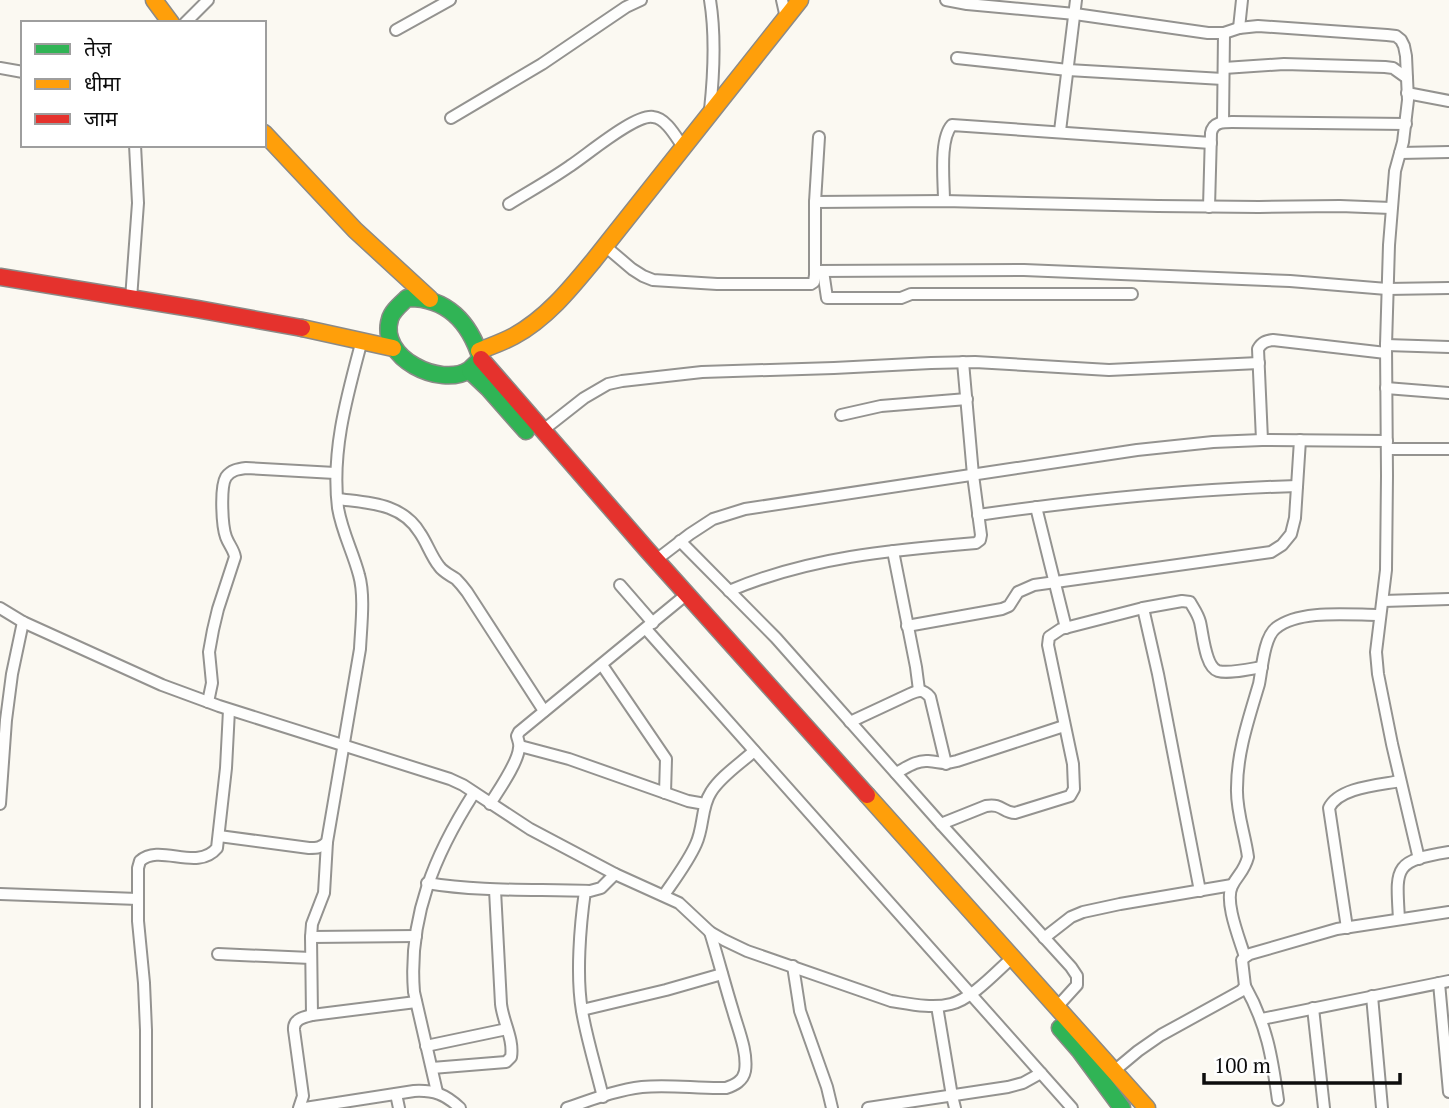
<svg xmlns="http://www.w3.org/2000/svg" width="1449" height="1108" viewBox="0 0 1449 1108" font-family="'PT Serif','Noto Sans Devanagari',serif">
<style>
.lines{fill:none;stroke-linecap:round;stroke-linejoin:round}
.street-casing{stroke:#949390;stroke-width:14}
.fast-casing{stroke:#8b8a87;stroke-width:19}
.slow-casing{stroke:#8b8a87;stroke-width:19}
.jam-casing{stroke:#8b8a87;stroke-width:19}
.street{stroke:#fefefd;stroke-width:10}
.fast{stroke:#30b455;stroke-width:16}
.slow{stroke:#ff9f0a;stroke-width:16}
.jam{stroke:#e5322d;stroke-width:16}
</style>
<rect width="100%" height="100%" fill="#fbf9f2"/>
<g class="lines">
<g class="street-casing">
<g id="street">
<path d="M710,0C716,37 714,73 710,110"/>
<polyline points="782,0 786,18"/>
<polyline points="946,0 967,4 1075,14 1208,33 1224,33 1239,28 1258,26 1387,35 1396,36 1401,40 1404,46 1406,56 1408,100 1403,142 1395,171 1389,245 1386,345 1387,476 1386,570 1376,652 1378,674 1392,744 1419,859"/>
<polyline points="185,23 208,0"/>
<polyline points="1239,28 1242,0"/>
<polyline points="396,30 450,0"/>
<polyline points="957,58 1068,70 1223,79"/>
<polyline points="0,68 23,72"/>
<polyline points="1224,68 1284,64 1385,67 1393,68 1407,78"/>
<polyline points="1407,93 1449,101"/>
<polyline points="451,118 542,64 626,7 641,0"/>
<polyline points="1223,122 1224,33"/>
<polyline points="1060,131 1076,0"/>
<polyline points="1400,153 1449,152"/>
<path d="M944,201C944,181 939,139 952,125L1211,143"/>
<polyline points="815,202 944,201 1158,206 1259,207 1340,206 1391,208"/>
<path d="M509,204C530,191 550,180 570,166C587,155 635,114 653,117C666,118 676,137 683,147"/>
<path d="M1209,207L1211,133C1213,122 1223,122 1232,122L1406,124"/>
<polyline points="605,246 632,269 643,276 653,280 717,284 811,284 814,282 815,275 815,202 819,137"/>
<polyline points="815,271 1024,270 1290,281 1387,289 1449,288"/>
<polyline points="823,271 827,298 901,298 911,294 1132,294"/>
<polyline points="131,299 138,203 135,145"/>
<polyline points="1386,345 1449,347"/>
<polyline points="1386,388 1449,393"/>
<polyline points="841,415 881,406 967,399"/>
<polyline points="542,431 584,398 608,384 622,381 702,372 834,368 931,363 975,362 1109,370 1259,363"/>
<path d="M1262,440L1258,349C1262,342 1266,341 1273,340L1386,353"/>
<polyline points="1387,449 1449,449"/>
<path d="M338,499C369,503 402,503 420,533C427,543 431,556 439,566C443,572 450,575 456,579C460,583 464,588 467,592L544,711"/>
<polyline points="1036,507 1066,628"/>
<path d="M978,515C1084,500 1191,489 1297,486"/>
<polyline points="680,541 776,638 941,824 1071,967 1077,976 1077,985 1057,1007"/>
<polyline points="893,551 916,667 919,690"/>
<polyline points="656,560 690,534 713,519 745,509 1137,450 1213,442 1262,440 1387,441"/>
<polyline points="620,585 653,623"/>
<path d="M729,591C809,557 891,550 976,543L980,540L981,535L973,475L963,362"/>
<polyline points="1383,601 1449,599"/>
<path d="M0,608L23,622L162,685L219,706L450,779L463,785L530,829L615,874L679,903L710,932L724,940L747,951L891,1001C910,1004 932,1009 951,1004C972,999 997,971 1013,957"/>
<polyline points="1143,608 1158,674 1200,891"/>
<polyline points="907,626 1002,609 1009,606 1018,592 1034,585 1271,552 1282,545 1291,534 1295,518 1300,440"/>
<polyline points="646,629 1072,1108"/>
<polyline points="602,665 666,759 665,793"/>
<path d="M208,702L212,683L209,652L213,630L218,609L235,557C234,550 229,545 226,537C222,526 220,487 226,477C231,470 238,469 246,468L335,473"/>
<path d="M850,722L910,694C919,690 923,689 930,697L946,764"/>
<polyline points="520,746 569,759 688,801 705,804"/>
<path d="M896,773C906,768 916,760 928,761C942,762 942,765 957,761L1064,726"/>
<polyline points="0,804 6,720 12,674 23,622"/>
<path d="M490,804C498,791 518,763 519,748C520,744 518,740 517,736L519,732L687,594"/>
<path d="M941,824L986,806C1002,803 1003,813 1015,813L1070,796L1074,789L1073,764L1048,645L1049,637L1061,629L1143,608L1182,601L1190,602C1194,609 1198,614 1200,622C1203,634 1205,667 1218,671C1229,674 1250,669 1262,667"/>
<path d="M219,836L309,848C317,848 321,848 327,842L360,649C361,627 365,596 359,575C353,552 342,532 338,508C331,451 347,396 362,340"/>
<path d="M427,883C481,892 535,889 590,891L601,888L615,874"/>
<path d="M585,891C580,926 576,976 582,1011C587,1040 596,1068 603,1097"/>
<polyline points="0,894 138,899"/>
<path d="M664,895C675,879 688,862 696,844C704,827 701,807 711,792C721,776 740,764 754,751"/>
<path d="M1399,919C1396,867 1393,861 1449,852"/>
<path d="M1347,928L1329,808C1339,787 1380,785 1400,781"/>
<polyline points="311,937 416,936"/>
<polyline points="1044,938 1071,917 1083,912 1120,904 1232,885"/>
<polyline points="218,954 311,958"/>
<path d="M1245,957C1240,940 1224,902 1232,886C1238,874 1244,872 1248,857C1245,834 1236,811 1237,788C1237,752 1249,718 1259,684C1262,669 1264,637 1276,628C1300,609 1350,615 1380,615"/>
<polyline points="793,966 800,1011 827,1087 832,1108"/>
<polyline points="1439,983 1449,1092"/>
<path d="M1245,986C1267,1025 1272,1057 1278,1100"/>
<polyline points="1372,996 1382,1108"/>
<polyline points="937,1006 952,1096 955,1108"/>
<polyline points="1313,1008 1324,1108"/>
<polyline points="582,1010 666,990 722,974"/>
<polyline points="312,1015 311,937 312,924 324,893 327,842"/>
<polyline points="1262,1019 1449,981"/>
<polyline points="426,1046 507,1029"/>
<path d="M432,1068L506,1062L511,1057C514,1039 503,1022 501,1004L495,890"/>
<polyline points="1114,1071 1138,1051 1161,1035 1241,991 1245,986 1242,960 1245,957 1250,954 1337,929 1449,912"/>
<path d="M437,1092L414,992C408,917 435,854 474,793"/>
<polyline points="396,1094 399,1108"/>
<path d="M146,1108V1030L144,983L138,921V868L140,861C160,843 197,872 217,848L226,768L229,710"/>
<path d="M299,1108L303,1096L294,1030C293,1019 304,1017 312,1015L416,1002"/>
<path d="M305,1108L414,1091C434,1090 445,1094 460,1108"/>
<path d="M567,1108C591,1100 616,1090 642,1087C670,1084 698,1089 726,1088C735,1085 743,1081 745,1071C748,1052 738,1029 733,1011C725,985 718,958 710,932"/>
<polyline points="868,1108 1008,1087 1023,1083 1041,1073"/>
</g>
</g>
<g class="fast-casing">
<g id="fast">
<path d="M407,298C447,297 470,323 481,359C477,362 473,367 469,370C441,388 378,358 390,319C392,311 401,304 407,298Z"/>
<polyline points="470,371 488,388 526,431"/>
<polyline points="1060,1028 1080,1051 1122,1108"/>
</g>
</g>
<g class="slow-casing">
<g id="slow">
<polyline points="154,0 171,23"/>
<polyline points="264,133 355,230 430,299"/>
<polyline points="302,328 393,348"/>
<path d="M479,351C491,346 503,342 514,336C547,318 571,288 594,260L800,0"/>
<polyline points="867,795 1147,1108"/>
</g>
</g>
<g class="jam-casing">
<g id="jam">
<polyline points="0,277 197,309 302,328"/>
<polyline points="481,359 648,551 867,795"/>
</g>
</g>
<use href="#street" class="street"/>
<use href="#fast" class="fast"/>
<use href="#slow" class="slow"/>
<use href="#jam" class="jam"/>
</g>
<rect x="21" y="21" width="245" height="126" fill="#ffffff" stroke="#9e9e9e" stroke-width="2"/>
<rect x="35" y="44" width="35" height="10" fill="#30b455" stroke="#9e9e9e" stroke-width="2"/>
<text x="84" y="56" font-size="21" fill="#0d0d0d">तेज़</text>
<rect x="35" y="79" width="35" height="10" fill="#ff9f0a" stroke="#9e9e9e" stroke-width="2"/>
<text x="84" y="91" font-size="21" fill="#0d0d0d">धीमा</text>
<rect x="35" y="114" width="35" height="10" fill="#e5322d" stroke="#9e9e9e" stroke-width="2"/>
<text x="84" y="126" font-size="21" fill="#0d0d0d">जाम</text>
<path d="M1204 1073v10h196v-10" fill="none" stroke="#0d0d0d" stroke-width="3.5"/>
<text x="1214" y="1073" font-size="21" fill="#0d0d0d" stroke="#ffffff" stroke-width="5" paint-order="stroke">100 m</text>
</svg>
